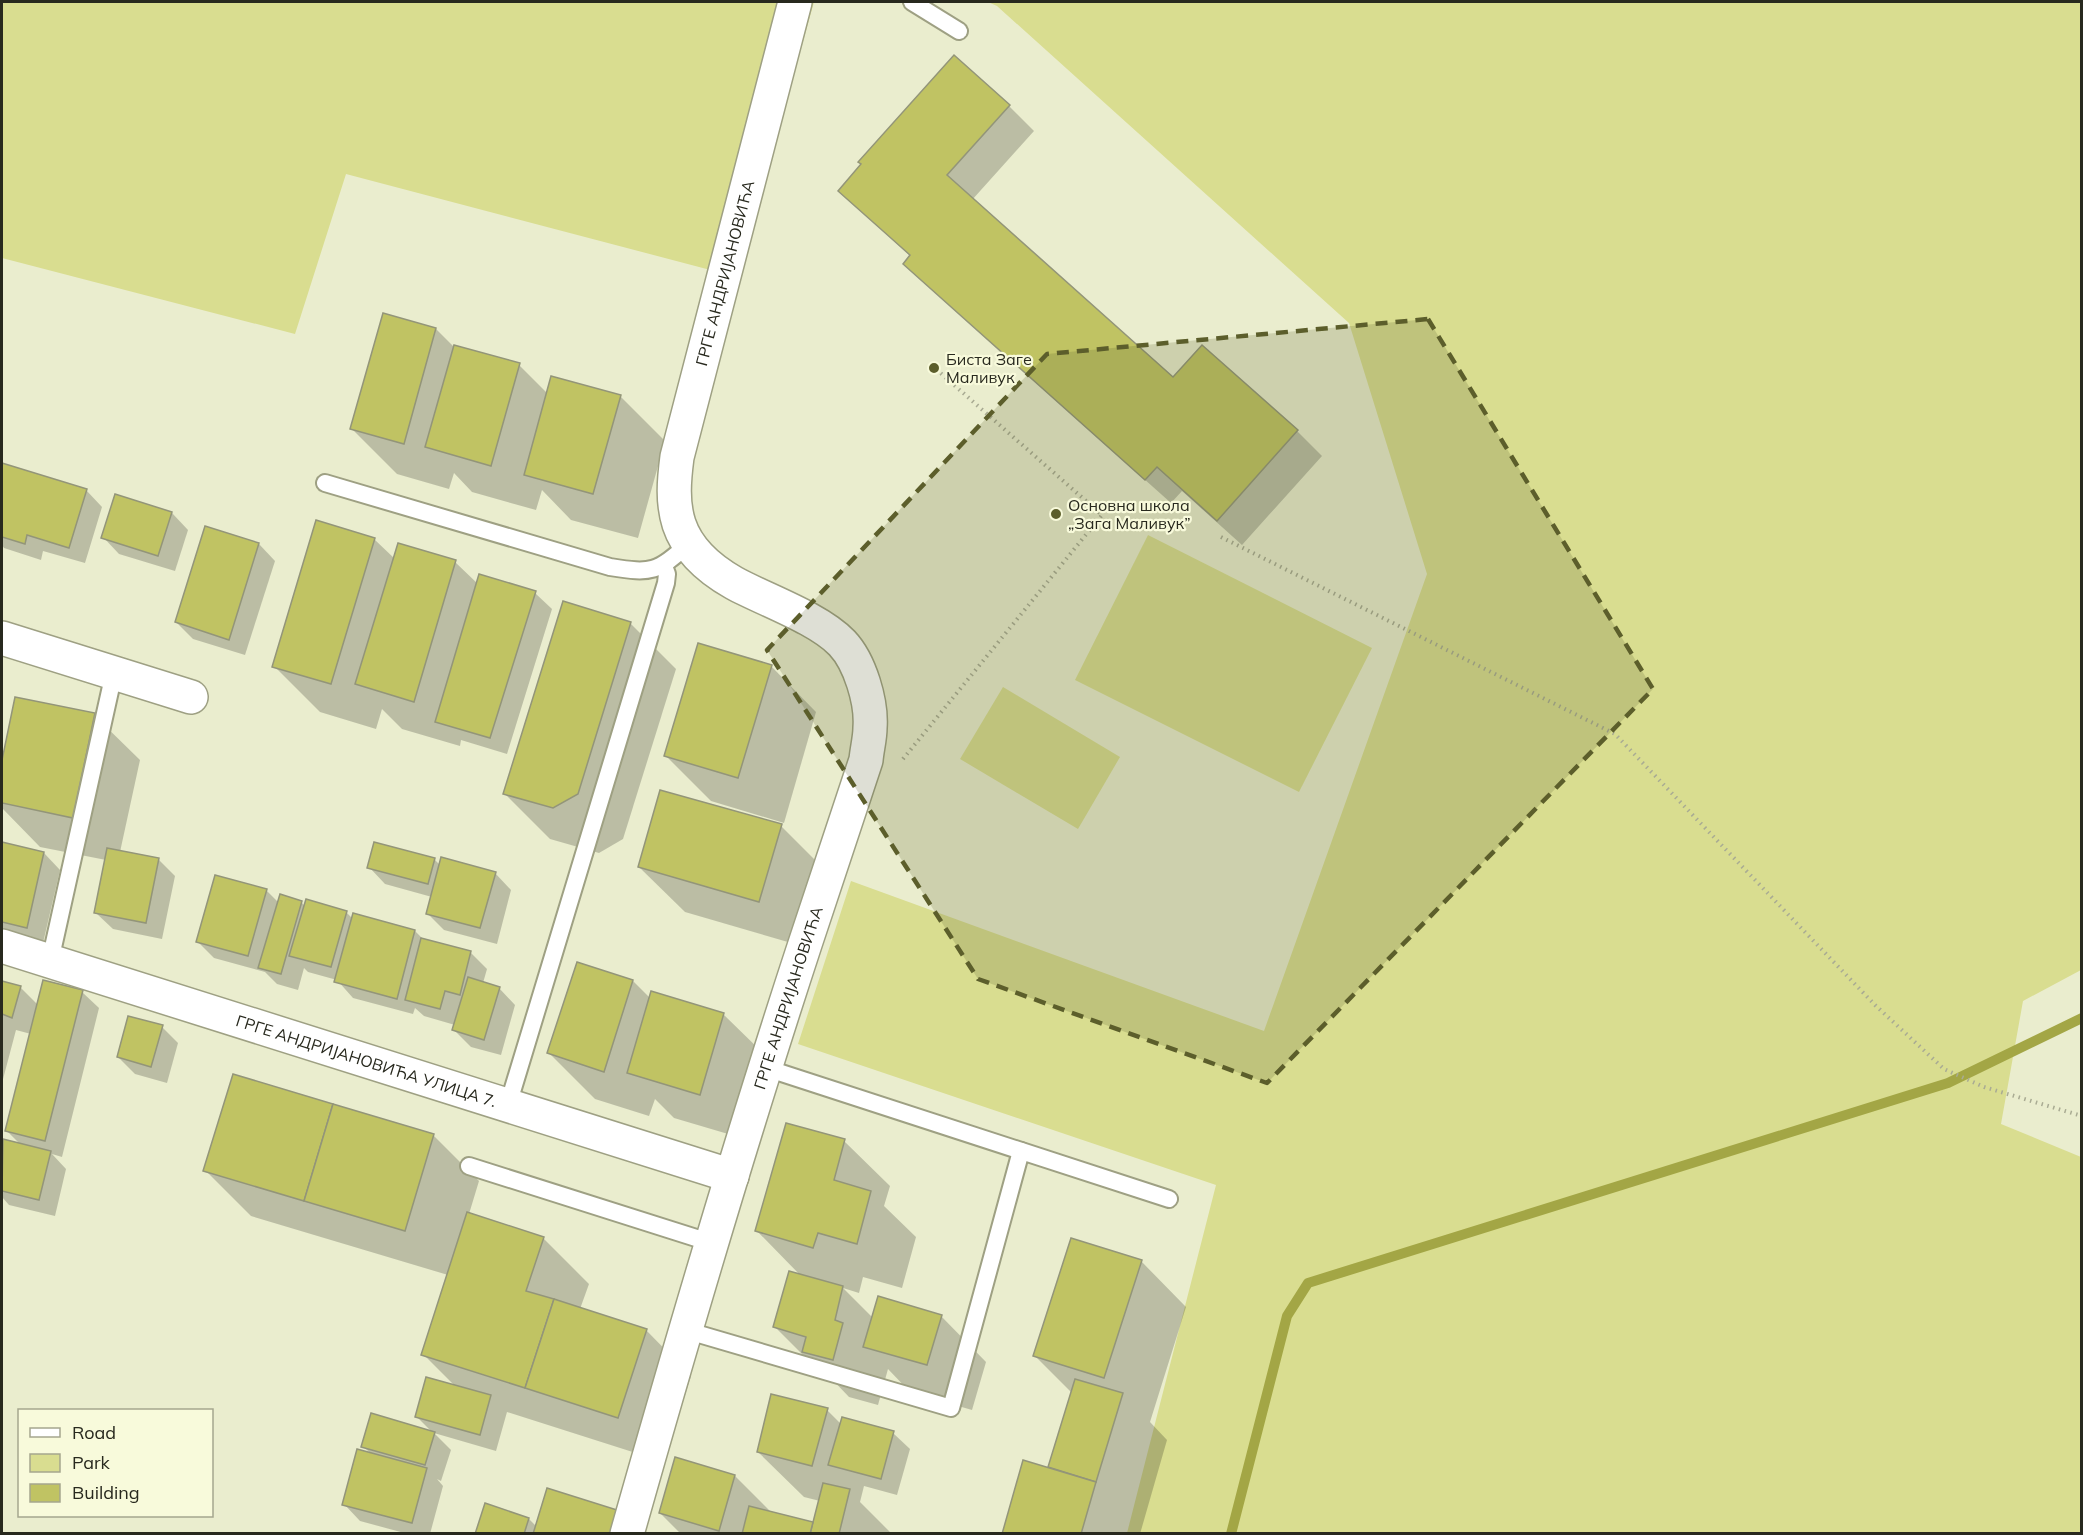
<svg xmlns="http://www.w3.org/2000/svg" width="2083" height="1535" viewBox="0 0 2083 1535" font-family="Mulish,sans-serif">
<style>
.green{fill:#d9dd90}
.shadow{fill:#0003}
.lines{fill:none;stroke-linecap:round;stroke-linejoin:round}
.stream{stroke:#a3a645;stroke-width:10}
.building{fill:#c0c363;stroke:#939579;stroke-width:1.5}
.lane-casing{stroke:#9ea083;stroke-width:20}
.street-casing{stroke:#9ea083;stroke-width:36}
.path{stroke:#a9ab93;stroke-width:4;stroke-dasharray:1.5 4.5;stroke-linecap:butt}
.lane{stroke:#fff;stroke-width:16}
.street{stroke:#fff;stroke-width:33}
.marked{fill:#5c5e2b;fill-opacity:0.2;stroke:#5c5e2b;stroke-width:4.5;stroke-dasharray:12 8;stroke-linejoin:round}
.poi-dot{fill:#5c5e2b;stroke:#f8fadb;stroke-width:2}
.labels{text-anchor:middle;dominant-baseline:central;stroke-width:4.5;stroke-linejoin:round;paint-order:stroke}
.street-label{font-size:16px;fill:#28291e;stroke:#f8fadb}
.poi-label{font-size:16px;fill:#28291e;stroke:#f8fadb;text-anchor:start}
</style>
<rect width="100%" height="100%" fill="#eaedce"/>
<g class="green">
<polygon points="2,2 814,2 737,277 346,174 295,334 2,258"/>
<polygon points="988,2 2081,2 2081,970 2023,1001 2001,1124 2081,1157 2081,1533 1127,1533 1216,1185 798,1044 851,881 1264,1031 1427,574 1349,323 997,6"/>
<polygon points="1148,535 1372,648 1299,792 1075,680"/>
<polygon points="1003,687 1120,757 1078,829 960,759"/>
</g>
<g class="shadow">
<polygon points="1009,106 1034,131 972,200 1174,379 1297,431 1322,456 1242,545 1182,491 1171,503 930,288 905,264 911,257 840,191"/>
<polygon points="436,329 455,348 519,365 548,394 620,396 665,441 638,538 571,520 542,490 536,510 472,492 454,473 449,489 397,474 352,429"/>
<polygon points="2,464 86,490 102,507 85,563 43,551 41,560 4,548 2,545"/>
<polygon points="116,496 172,513 188,530 175,571 119,554 103,537"/>
<polygon points="374,539 395,559 399,545 455,562 478,584 535,593 552,609 507,754 461,740 460,746 402,729 382,709 376,729 320,712 274,666"/>
<polygon points="259,544 275,561 245,655 193,639 176,622"/>
<polygon points="564,603 631,624 676,669 623,839 599,853 550,839 504,793"/>
<polygon points="771,666 816,712 784,823 711,801 666,756"/>
<polygon points="16,698 94,715 140,760 120,852 158,859 175,876 162,939 113,929 96,913 106,860 40,847 2,808 2,767"/>
<polygon points="781,826 826,871 805,947 685,912 639,867"/>
<polygon points="2,844 44,853 60,870 43,943 2,933"/>
<polygon points="375,844 435,860 440,865 495,873 511,890 497,944 444,930 427,913 432,897 385,884 369,867"/>
<polygon points="266,890 279,903 281,896 302,903 305,906 346,912 353,919 415,931 424,940 470,952 487,969 483,983 499,988 515,1005 501,1055 471,1047 454,1030 455,1025 424,1016 415,1008 413,1014 353,998 337,980 308,972 304,968 298,990 277,984 265,972 214,958 198,942"/>
<polygon points="633,981 651,999 723,1014 769,1059 745,1139 674,1118 655,1099 649,1116 595,1099 549,1053"/>
<polygon points="2,982 21,988 38,1005 82,992 99,1008 62,1157 52,1154 66,1169 55,1216 9,1205 2,1197 2,1152 4,1141 21,1145 7,1131 31,1034 16,1030 2,1083"/>
<polygon points="162,1027 178,1043 167,1083 135,1074 118,1057"/>
<polygon points="433,1135 479,1181 469,1214 543,1238 589,1284 580,1309 646,1330 691,1376 664,1462 507,1412 496,1451 434,1433 451,1450 441,1481 437,1479 443,1486 430,1534 408,1534 360,1521 344,1504 371,1454 363,1446 433,1433 416,1416 455,1386 423,1354 448,1275 251,1216 205,1170"/>
<polygon points="844,1141 890,1186 884,1206 916,1237 902,1288 863,1277 859,1293 843,1288 873,1318 941,1316 986,1362 972,1410 910,1392 888,1369 878,1405 849,1397 827,1374 820,1372 775,1327 802,1277 757,1231"/>
<polygon points="1141,1261 1186,1307 1150,1422 1167,1440 1140,1534 1003,1534 1049,1469 1072,1393 1035,1356"/>
<polygon points="827,1410 841,1424 893,1433 910,1449 897,1495 864,1486 860,1502 892,1534 681,1534 660,1513 676,1459 735,1476 772,1513 814,1524 820,1501 804,1497 758,1452"/>
<polygon points="548,1490 631,1534 477,1534 529,1519 537,1527"/>
</g>
<g class="lines">
<polyline class="stream" points="1231,1534 1287,1316 1308,1283 1948,1083 2082,1018"/>
</g>
<g class="building">
<polygon points="954,55 1010,105 947,175 1173,377 1202,345 1298,430 1217,521 1157,467 1145,480 903,264 910,255 838,191 861,164 858,162"/>
<polygon points="383,313 436,328 404,444 350,429"/>
<polygon points="454,345 520,363 491,466 425,447"/>
<polygon points="551,376 621,395 593,494 524,475"/>
<polygon points="2,463 87,489 69,548 27,535 25,544 2,537"/>
<polygon points="115,494 172,512 158,556 101,538"/>
<polygon points="316,520 375,538 331,684 272,667"/>
<polygon points="205,526 259,543 229,640 175,622"/>
<polygon points="398,543 456,560 414,702 355,684"/>
<polygon points="479,574 536,591 490,738 435,722"/>
<polygon points="563,601 631,622 578,794 553,808 503,794"/>
<polygon points="698,643 772,665 738,778 664,756"/>
<polygon points="15,697 95,713 73,818 2,803 2,760"/>
<polygon points="660,790 782,824 759,902 638,867"/>
<polygon points="2,842 44,852 27,928 2,922"/>
<polygon points="374,842 435,858 428,884 367,868"/>
<polygon points="107,848 159,858 146,923 94,913"/>
<polygon points="441,857 496,872 480,928 426,914"/>
<polygon points="215,875 267,889 248,956 196,942"/>
<polygon points="280,894 302,901 281,974 258,968"/>
<polygon points="306,899 347,911 331,967 289,956"/>
<polygon points="353,913 415,930 397,999 334,982"/>
<polygon points="421,938 471,951 460,995 445,991 440,1009 405,1000"/>
<polygon points="577,962 633,980 604,1072 547,1053"/>
<polygon points="468,977 500,987 484,1040 452,1030"/>
<polygon points="43,980 83,990 45,1141 5,1131"/>
<polygon points="2,981 21,986 12,1018 2,1014"/>
<polygon points="651,991 724,1013 700,1095 627,1073"/>
<polygon points="128,1016 163,1025 151,1067 117,1057"/>
<polygon points="233,1074 333,1104 304,1201 203,1171"/>
<polygon points="333,1104 434,1134 405,1231 304,1201"/>
<polygon points="786,1123 845,1139 834,1180 871,1191 857,1244 818,1233 813,1248 755,1231"/>
<polygon points="3,1139 51,1151 39,1200 2,1191"/>
<polygon points="467,1212 544,1237 526,1291 554,1299 525,1388 421,1355"/>
<polygon points="1071,1238 1142,1260 1104,1378 1033,1356"/>
<polygon points="789,1271 843,1286 835,1320 843,1323 833,1360 802,1352 806,1337 773,1327"/>
<polygon points="878,1296 942,1315 927,1365 863,1347"/>
<polygon points="554,1299 647,1329 618,1418 525,1388"/>
<polygon points="426,1377 491,1395 480,1435 415,1417"/>
<polygon points="1075,1379 1123,1393 1096,1482 1048,1467"/>
<polygon points="771,1394 828,1408 812,1466 757,1452"/>
<polygon points="371,1413 435,1432 425,1465 361,1447"/>
<polygon points="842,1417 894,1431 881,1479 828,1465"/>
<polygon points="357,1449 427,1468 412,1523 342,1505"/>
<polygon points="675,1457 735,1475 719,1531 659,1513"/>
<polygon points="1023,1460 1096,1482 1081,1534 1002,1534"/>
<polygon points="823,1483 850,1489 839,1534 810,1534"/>
<polygon points="547,1488 617,1510 610,1534 533,1534"/>
<polygon points="485,1503 529,1518 524,1534 475,1534"/>
<polygon points="749,1506 813,1522 810,1534 742,1534"/>
</g>
<g class="lines">
<g class="lane-casing">
<g id="lane">
<polyline points="912,2 959,31"/>
<path d="M325,483L610,567C653,574 656,572 689,544"/>
<polyline points="50,961 114,673"/>
<polyline points="766,1068 1169,1199"/>
<polyline points="508,1105 666,583 667,574 664,566"/>
<polyline points="469,1166 712,1243"/>
<polyline points="685,1330 951,1408 1021,1151"/>
</g>
</g>
<g class="street-casing">
<g id="street">
<polyline points="2,638 191,697"/>
<path id="s1" d="M2,946L732,1176"/>
<path id="s2" d="M627,1534C683,1336 741,1139 805,944C825,883 846,821 866,760C867,749 870,738 870,728C872,702 860,662 842,643C818,618 765,600 734,583C711,570 688,551 679,524C672,502 674,480 677,457L795,2"/>
</g>
</g>
<g class="path">
<polyline points="1221,537 1615,734 1875,1005 1944,1069 1984,1087 2082,1116"/>
<polyline points="903,759 1102,515 937,370"/>
</g>
<use href="#lane" class="lane"/>
<use href="#street" class="street"/>
</g>
<path class="marked" d="M1428,319L1653,689L1267,1083L978,979L767,650L1047,354Z"/>
<g class="poi-dot">
<circle cx="934" cy="368" r="6"/>
<circle cx="1056" cy="514" r="6"/>
</g>
<g class="labels">
<g class="street-label">
<text stroke="none"><textPath href="#s2" startOffset="1398">ГРГЕ АНДРИЈАНОВИЋА</textPath></text>
<text stroke="none"><textPath href="#s2" startOffset="560">ГРГЕ АНДРИЈАНОВИЋА</textPath></text>
<text stroke="none"><textPath href="#s1" startOffset="382">ГРГЕ АНДРИЈАНОВИЋА УЛИЦА 7.</textPath></text>
</g>
<g class="poi-label">
<text x="946" y="359">Биста Заге<tspan x="946" dy="18">Маливук</tspan></text>
<text x="1068" y="505">Основна школа<tspan x="1068" dy="18">„Зага Маливук”</tspan></text>
</g>
</g>
<rect width="2083" height="1535" fill="none" stroke="#28291e" stroke-width="6"/>
<rect x="18" y="1409" width="195" height="108" fill="#f8fadb" stroke="#a5a68f" stroke-width="1.5"/>
<rect x="30" y="1428" width="30" height="9" fill="#ffffff" stroke="#a5a68f" stroke-width="1.5"/>
<text x="72" y="1439" font-size="18" fill="#28291e">Road</text>
<rect x="30" y="1454" width="30" height="18" fill="#d9dd90" stroke="#a5a68f" stroke-width="1.5"/>
<text x="72" y="1469" font-size="18" fill="#28291e">Park</text>
<rect x="30" y="1484" width="30" height="18" fill="#c0c363" stroke="#a5a68f" stroke-width="1.5"/>
<text x="72" y="1499" font-size="18" fill="#28291e">Building</text>
</svg>
